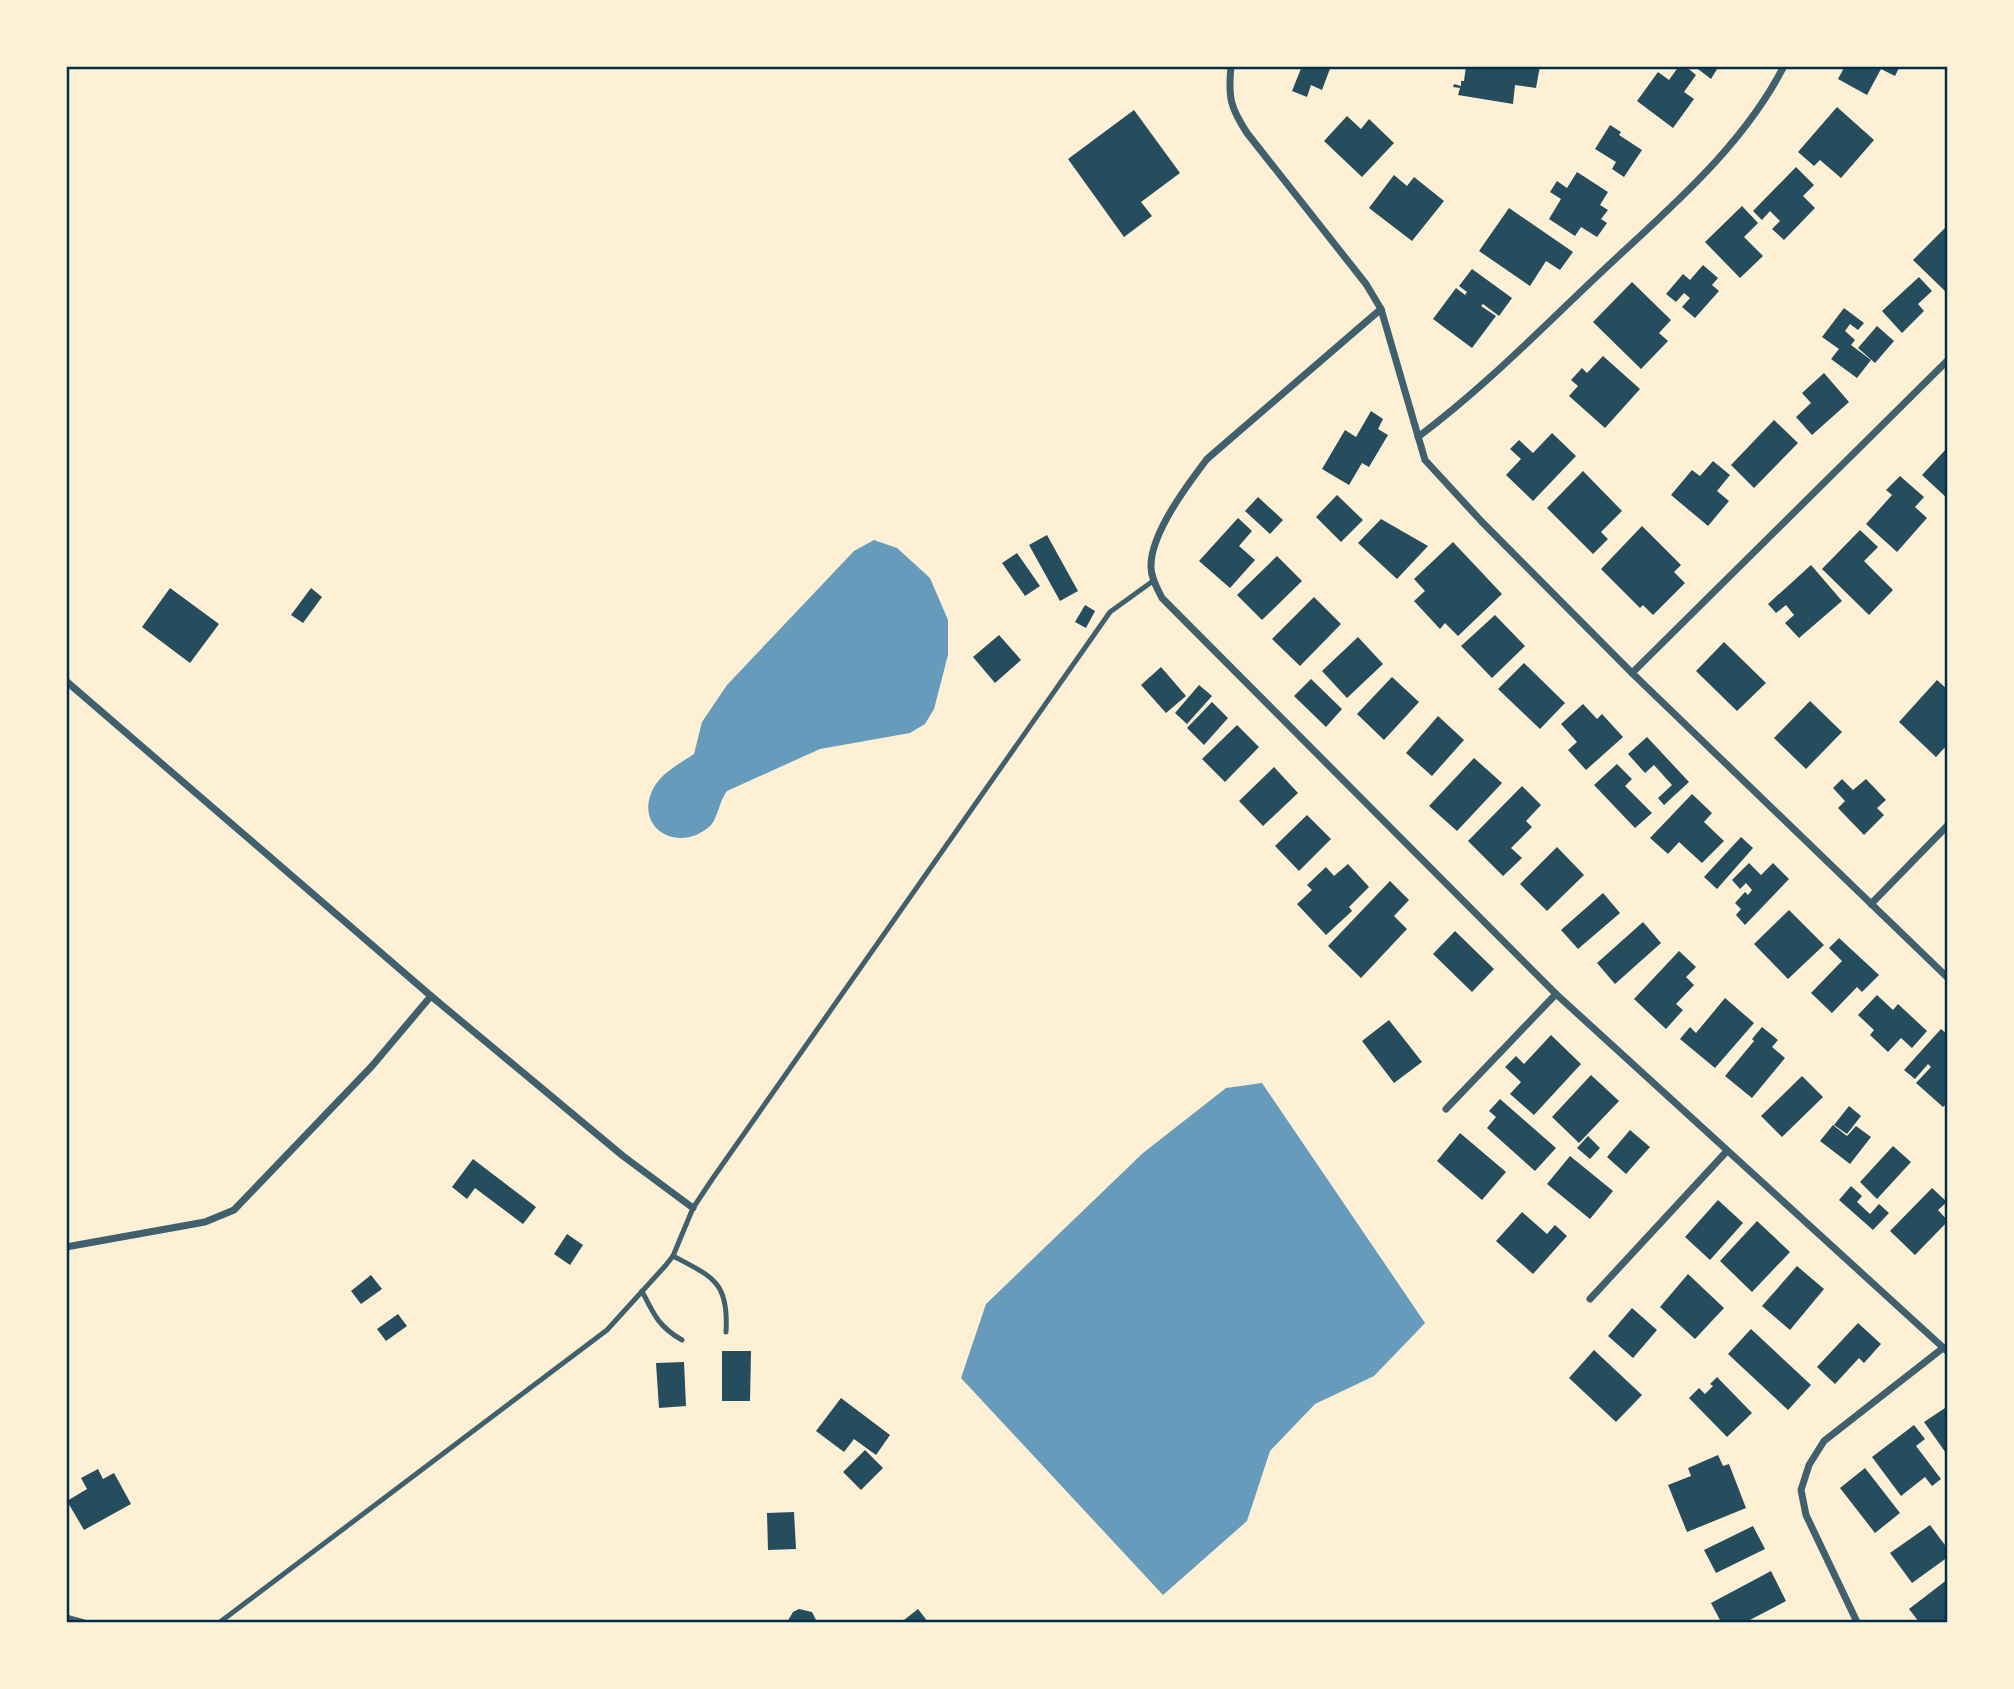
<svg xmlns="http://www.w3.org/2000/svg" width="2014" height="1689" viewBox="0 0 2014 1689" font-family="'Titillium Web',sans-serif">
<style>
.water{fill:#669bbc}
.building{fill:#264d5e}
.lines{fill:none;stroke-linecap:round;stroke-linejoin:round}
.service{stroke:#3f606c;stroke-width:5}
.minor{stroke:#3f606c;stroke-width:7}
.neatline{fill:none;stroke:#003049;stroke-width:2.5}
</style>
<rect width="100%" height="100%" fill="#fdf0d5"/>
<g class="water">
<path d="M874,540L897,548L930,578L948,620V655L934,709L925,724L910,733L820,749L727,791C719,802 717,819 711,825C680,855 633,829 653,789C661,773 679,764 694,754L702,722L727,685L854,551Z"/>
<polygon points="1262,1083 1425,1323 1374,1376 1315,1404 1270,1451 1247,1521 1163,1595 961,1378 986,1304 1143,1153 1226,1088"/>
</g>
<g class="building">
<polygon points="1302,66 1331,66 1322,90 1311,85 1307,97 1292,91"/>
<polygon points="1466,66 1540,66 1536,88 1515,85 1513,104 1458,95 1460,88 1453,87 1454,84 1461,86 1461,81 1464,81"/>
<polygon points="1679,66 1685,66 1696,75 1684,92 1694,99 1673,128 1637,101 1658,72 1669,80"/>
<polygon points="1694,66 1719,66 1711,79"/>
<polygon points="1845,66 1900,66 1895,76 1881,69 1867,95 1838,79"/>
<polygon points="1837,107 1874,140 1841,178 1820,160 1814,166 1798,152"/>
<polygon points="1134,110 1180,173 1141,202 1152,216 1124,237 1068,159"/>
<polygon points="1347,116 1361,129 1369,119 1394,143 1362,177 1324,141"/>
<polygon points="1610,125 1621,132 1619,135 1642,150 1624,177 1612,169 1616,162 1595,149"/>
<polygon points="1796,167 1814,185 1803,196 1815,208 1784,240 1772,229 1780,221 1770,211 1762,220 1753,211"/>
<polygon points="1577,172 1608,192 1600,205 1608,210 1601,219 1607,223 1597,237 1581,227 1575,236 1549,219 1561,199 1550,192 1557,181 1567,188"/>
<polygon points="1394,175 1407,186 1414,177 1444,201 1412,241 1369,208"/>
<polygon points="1742,206 1758,223 1744,237 1763,256 1740,278 1705,242"/>
<polygon points="1509,208 1573,252 1560,270 1546,261 1530,286 1479,251"/>
<polygon points="1948,225 1948,290 1946,292 1913,260"/>
<polygon points="1703,265 1718,278 1712,285 1719,291 1695,318 1682,307 1690,298 1684,293 1676,302 1666,294 1683,274 1690,280"/>
<polygon points="1472,269 1512,298 1499,316 1483,304 1481,306 1496,316 1472,348 1433,319 1456,288 1465,295 1467,292 1459,286"/>
<polygon points="1919,277 1932,291 1918,304 1924,311 1902,333 1882,311"/>
<polygon points="1632,282 1671,320 1659,333 1668,341 1641,369 1593,322"/>
<polygon points="1844,308 1864,323 1858,330 1850,324 1845,331 1855,340 1851,345 1871,360 1857,378 1831,359 1839,349 1822,337"/>
<polygon points="1877,326 1894,341 1875,363 1858,348"/>
<polygon points="1603,356 1640,389 1605,428 1569,396 1578,386 1571,380 1582,368 1587,373"/>
<polygon points="1824,373 1849,402 1812,435 1796,417 1811,403 1802,393"/>
<polygon points="1371,411 1383,419 1378,429 1388,435 1369,467 1362,463 1349,485 1322,469 1345,430 1356,437"/>
<polygon points="1774,420 1798,443 1754,488 1731,465"/>
<polygon points="1552,433 1576,456 1533,501 1506,475 1521,459 1510,449 1519,440 1533,453"/>
<polygon points="1948,447 1948,499 1922,475"/>
<polygon points="1713,461 1730,475 1717,491 1729,501 1708,526 1671,495 1692,470 1700,476"/>
<polygon points="1583,471 1622,511 1601,532 1608,539 1593,554 1547,508"/>
<polygon points="1900,476 1924,497 1915,507 1927,518 1897,552 1866,524 1892,495 1886,490"/>
<polygon points="1337,495 1363,520 1341,542 1316,517"/>
<polygon points="1258,497 1283,520 1270,534 1245,511"/>
<polygon points="1238,518 1252,531 1239,546 1255,560 1230,588 1199,561"/>
<polygon points="1381,519 1428,546 1397,579 1358,543"/>
<polygon points="1642,526 1681,565 1674,572 1685,583 1653,615 1643,605 1640,608 1601,569"/>
<polygon points="1860,530 1878,547 1864,561 1893,590 1869,615 1822,569"/>
<polygon points="1047,535 1078,591 1060,601 1029,545"/>
<polygon points="1453,542 1502,594 1458,636 1445,623 1440,629 1414,601 1425,591 1414,579"/>
<polygon points="1017,553 1040,586 1025,596 1002,563"/>
<polygon points="1277,556 1302,581 1262,620 1237,595"/>
<polygon points="1811,565 1842,601 1799,638 1785,623 1794,615 1786,605 1776,613 1768,604"/>
<polygon points="170,588 219,624 190,663 142,627"/>
<polygon points="311,588 322,597 303,623 291,615"/>
<polygon points="1314,597 1341,624 1300,666 1272,639"/>
<polygon points="1085,605 1095,611 1086,628 1075,622"/>
<polygon points="1495,615 1525,646 1492,678 1461,646"/>
<polygon points="999,635 1021,660 995,683 973,657"/>
<polygon points="1358,637 1383,664 1347,698 1322,671"/>
<polygon points="1724,642 1766,683 1737,711 1696,671"/>
<polygon points="1524,663 1565,703 1540,729 1498,689"/>
<polygon points="1161,667 1186,696 1166,713 1141,685"/>
<polygon points="1392,677 1419,702 1384,740 1357,714"/>
<polygon points="1311,679 1342,709 1326,727 1294,696"/>
<polygon points="1937,680 1948,690 1948,744 1936,757 1899,722"/>
<polygon points="1199,685 1212,696 1187,724 1175,713"/>
<polygon points="1810,701 1842,732 1806,769 1774,738"/>
<polygon points="1212,702 1228,718 1204,745 1187,728"/>
<polygon points="1583,704 1597,719 1602,714 1623,737 1586,770 1568,750 1577,742 1561,724"/>
<polygon points="1438,716 1464,740 1432,776 1406,753"/>
<polygon points="1237,725 1259,747 1225,782 1202,759"/>
<polygon points="1647,737 1689,782 1664,805 1658,798 1672,785 1654,765 1645,773 1628,754"/>
<polygon points="1474,758 1502,783 1457,831 1429,806"/>
<polygon points="1617,764 1632,779 1625,786 1652,813 1635,828 1594,785"/>
<polygon points="1274,767 1298,793 1263,826 1239,801"/>
<polygon points="1842,779 1853,790 1866,779 1886,800 1877,808 1884,815 1864,835 1838,808 1845,801 1833,788"/>
<polygon points="1522,786 1541,805 1526,821 1532,827 1511,848 1522,858 1503,876 1468,841"/>
<polygon points="1692,794 1712,813 1704,822 1724,841 1702,863 1679,842 1668,854 1650,838"/>
<polygon points="1307,815 1331,839 1299,871 1275,846"/>
<polygon points="1741,837 1753,848 1717,889 1704,877"/>
<polygon points="1557,847 1584,875 1547,911 1520,884"/>
<polygon points="1749,863 1761,875 1773,863 1789,879 1745,925 1736,915 1741,909 1735,903 1745,892 1748,895 1752,890 1746,883 1740,889 1732,880"/>
<polygon points="1348,864 1369,887 1349,907 1352,911 1326,935 1297,904 1312,890 1307,885 1326,867 1334,876"/>
<polygon points="1390,881 1409,900 1394,916 1407,929 1361,978 1328,946"/>
<polygon points="1603,893 1620,913 1578,949 1561,930"/>
<polygon points="1789,910 1824,945 1788,979 1754,944"/>
<polygon points="1643,922 1661,943 1615,984 1597,963"/>
<polygon points="1455,931 1494,969 1472,992 1433,954"/>
<polygon points="1839,938 1879,975 1862,992 1857,987 1832,1013 1811,993 1842,961 1829,948"/>
<polygon points="1679,951 1696,967 1686,977 1694,985 1676,1004 1683,1010 1666,1029 1634,999"/>
<polygon points="1877,995 1893,1010 1898,1004 1927,1031 1912,1048 1901,1038 1888,1052 1870,1035 1874,1030 1858,1015"/>
<polygon points="1725,998 1754,1023 1715,1068 1680,1039 1690,1027 1696,1033"/>
<polygon points="1389,1020 1422,1062 1394,1083 1362,1041"/>
<polygon points="1762,1027 1778,1040 1772,1047 1785,1058 1752,1098 1725,1076 1754,1041 1752,1039"/>
<polygon points="1941,1029 1948,1035 1948,1102 1943,1107 1916,1083 1931,1067 1928,1064 1915,1079 1904,1070"/>
<polygon points="1551,1035 1581,1064 1534,1115 1510,1094 1521,1082 1505,1067 1516,1056 1524,1064"/>
<polygon points="1591,1075 1619,1101 1579,1143 1552,1117"/>
<polygon points="1802,1076 1823,1097 1782,1137 1761,1116"/>
<polygon points="1500,1099 1556,1148 1535,1171 1487,1128 1496,1117 1489,1111"/>
<polygon points="1849,1106 1861,1116 1847,1134 1834,1125"/>
<polygon points="1833,1125 1847,1136 1856,1126 1871,1137 1850,1164 1820,1141"/>
<polygon points="1630,1130 1650,1147 1626,1174 1607,1157"/>
<polygon points="1460,1133 1506,1172 1482,1200 1437,1161"/>
<polygon points="1588,1136 1600,1148 1590,1159 1577,1148"/>
<polygon points="1893,1146 1911,1162 1877,1199 1860,1182"/>
<polygon points="1570,1156 1613,1191 1590,1219 1547,1184"/>
<polygon points="473,1159 536,1207 523,1224 475,1188 467,1199 452,1187"/>
<polygon points="1851,1186 1862,1196 1857,1202 1870,1214 1879,1204 1889,1213 1873,1230 1839,1200"/>
<polygon points="1932,1188 1947,1202 1938,1210 1948,1221 1915,1255 1890,1231"/>
<polygon points="1718,1200 1743,1223 1710,1260 1685,1237"/>
<polygon points="1522,1212 1547,1234 1555,1225 1567,1236 1533,1274 1496,1241"/>
<polygon points="1757,1221 1790,1252 1752,1292 1720,1261"/>
<polygon points="567,1234 583,1245 570,1265 554,1254"/>
<polygon points="1797,1266 1824,1289 1790,1330 1762,1306"/>
<polygon points="1688,1274 1724,1308 1695,1339 1660,1307"/>
<polygon points="371,1275 382,1289 361,1304 351,1291"/>
<polygon points="1632,1308 1657,1330 1633,1358 1608,1336"/>
<polygon points="398,1314 407,1326 386,1341 377,1329"/>
<polygon points="1858,1323 1881,1344 1864,1363 1859,1358 1835,1384 1817,1367"/>
<polygon points="1751,1329 1811,1385 1788,1410 1728,1354"/>
<polygon points="1594,1350 1642,1395 1616,1422 1569,1378"/>
<polygon points="722,1351 751,1351 750,1401 722,1401"/>
<polygon points="684,1362 686,1406 659,1408 656,1363"/>
<polygon points="1717,1377 1752,1413 1727,1437 1689,1398 1699,1388 1705,1394 1713,1386 1710,1384"/>
<polygon points="841,1398 890,1435 876,1455 854,1439 844,1452 816,1431"/>
<polygon points="1948,1406 1948,1456 1924,1422"/>
<polygon points="1914,1425 1925,1439 1916,1446 1941,1479 1932,1486 1925,1477 1901,1496 1872,1457"/>
<polygon points="865,1450 883,1468 861,1490 843,1472"/>
<polygon points="1718,1455 1723,1466 1729,1464 1746,1508 1687,1532 1668,1485 1691,1476 1688,1468"/>
<polygon points="1865,1468 1900,1513 1875,1533 1840,1488"/>
<polygon points="98,1469 103,1479 114,1473 131,1504 84,1530 67,1501 87,1489 81,1478"/>
<polygon points="794,1512 796,1549 768,1550 767,1513"/>
<polygon points="1930,1525 1948,1549 1948,1557 1912,1583 1890,1553"/>
<polygon points="1753,1526 1765,1549 1716,1573 1704,1550"/>
<polygon points="1771,1571 1786,1601 1746,1622 1721,1622 1711,1603"/>
<polygon points="1948,1579 1948,1622 1919,1622 1909,1609"/>
<polygon points="799,1609 812,1612 817,1622 787,1622 793,1612"/>
<polygon points="918,1609 928,1622 905,1622 904,1620"/>
</g>
<g class="lines">
<g class="service">
<path d="M673,1256C713,1277 729,1282 726,1332"/>
<path d="M642,1291C654,1315 659,1327 682,1340"/>
<polyline points="66,1617 84,1622"/>
<polyline points="220,1622 607,1330 666,1265 673,1256 693,1208 713,1178 1110,612 1153,581"/>
</g>
<g class="minor">
<path d="M1231,66C1228,97 1230,107 1247,133L1366,284L1381,309L1425,460L1482,522L1632,673L1948,978"/>
<path d="M1381,309L1207,459C1188,484 1150,534 1151,567C1151,578 1157,588 1162,598L1556,994L1948,1352"/>
<path d="M1418,437C1481,390 1536,334 1593,280C1661,215 1740,152 1784,66"/>
<polyline points="1632,673 1948,360"/>
<polyline points="66,681 431,996 623,1156 693,1208"/>
<polyline points="1871,904 1948,825"/>
<polyline points="1446,1109 1556,994"/>
<polyline points="66,1247 205,1222 234,1210 372,1066 431,996"/>
<polyline points="1590,1299 1727,1151"/>
<polyline points="1857,1622 1806,1515 1801,1490 1809,1465 1824,1441 1943,1348"/>
</g>
</g>
<rect width="2014" height="1689" fill="none" stroke="#fdf0d5" stroke-width="136"/>
<rect x="68" y="68" width="1878" height="1553" class="neatline"/>
</svg>
